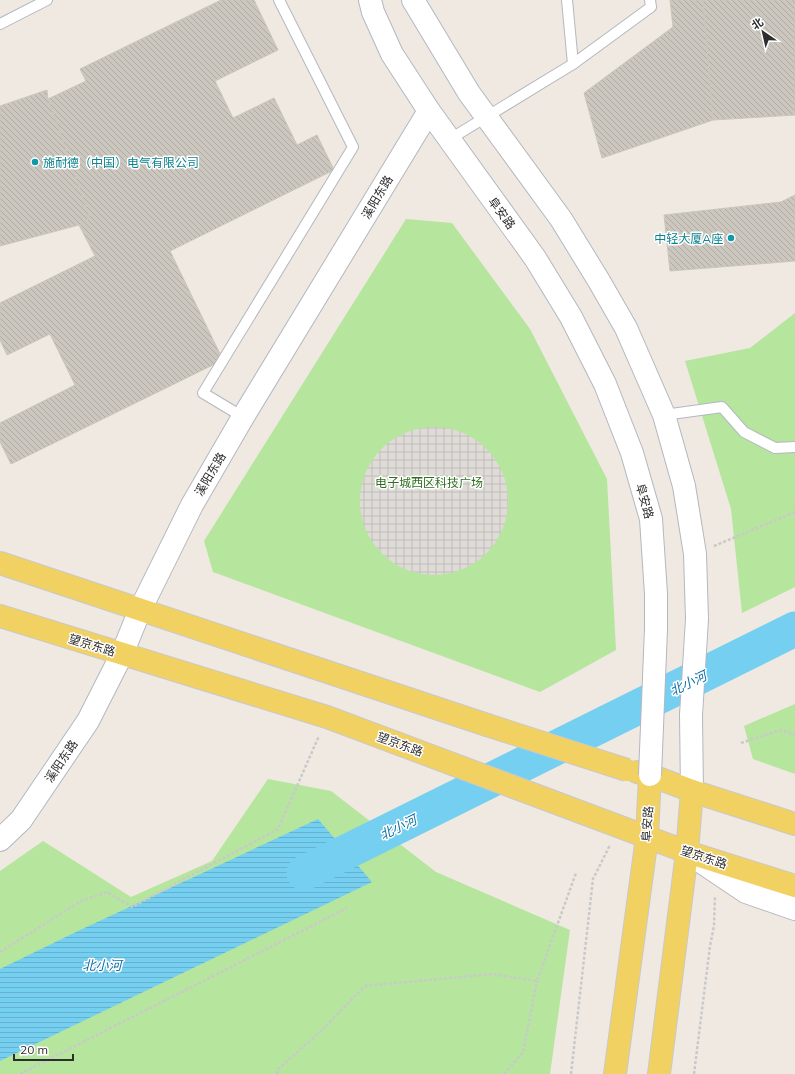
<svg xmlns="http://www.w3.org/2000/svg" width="795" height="1074" viewBox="0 0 795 1074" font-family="Mulish,'Noto Sans SC',sans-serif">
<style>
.park{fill:#b6e59e}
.plaza{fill:url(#plaza-grid)}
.water{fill:url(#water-rules)}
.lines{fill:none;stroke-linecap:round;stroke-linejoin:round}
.river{stroke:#75cff0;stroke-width:35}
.building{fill:url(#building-back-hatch);stroke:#cbc5ba}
.lane-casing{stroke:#b4b7c1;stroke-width:12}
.secondary-casing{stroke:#b4b7c1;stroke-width:24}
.primary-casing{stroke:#c9c9c9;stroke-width:24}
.path{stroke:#c9c9c9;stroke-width:2.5;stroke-dasharray:3 2;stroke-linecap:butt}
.lane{stroke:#fff;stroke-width:10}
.secondary{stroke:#fff;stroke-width:22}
.primary{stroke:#f2d163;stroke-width:22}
.secondary-bridge-casing{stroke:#b4b7c1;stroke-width:24;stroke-linecap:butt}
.primary-bridge-casing{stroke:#c9c9c9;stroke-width:24;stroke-linecap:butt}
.secondary-bridge{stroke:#fff;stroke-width:22}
.primary-bridge{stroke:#f2d163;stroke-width:22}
.culture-dot{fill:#0f9aa8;stroke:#fff;stroke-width:1.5}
.labels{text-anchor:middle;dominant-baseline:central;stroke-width:3;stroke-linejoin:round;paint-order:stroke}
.culture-label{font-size:12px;fill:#0d838f;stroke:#fff;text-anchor:start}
.street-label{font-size:12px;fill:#2e2e2e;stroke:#fff}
.park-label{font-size:12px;fill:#2c6e1b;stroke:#fff}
.water-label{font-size:13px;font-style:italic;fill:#0d6fa3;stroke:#fff}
</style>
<defs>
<pattern id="plaza-grid" width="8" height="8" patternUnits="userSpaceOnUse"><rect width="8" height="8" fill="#dfdcd8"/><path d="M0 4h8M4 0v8" fill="none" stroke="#c0bdba"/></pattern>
<pattern id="water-rules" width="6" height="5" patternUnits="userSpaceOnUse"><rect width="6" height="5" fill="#75cff0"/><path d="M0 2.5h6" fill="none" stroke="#66b2ce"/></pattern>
<pattern id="building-back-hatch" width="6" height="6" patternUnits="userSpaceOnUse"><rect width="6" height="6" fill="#cbc7bf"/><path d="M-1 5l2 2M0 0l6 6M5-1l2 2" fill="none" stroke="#afaba4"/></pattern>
</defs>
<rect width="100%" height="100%" fill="#efe9e1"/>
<g class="park">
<polygon points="406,219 452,223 530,329 607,479 616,650 540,692 213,572 204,541"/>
<polygon points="795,313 795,587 742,613 731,509 685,361 750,348"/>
<polygon points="795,704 795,774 753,759 744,726"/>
<polygon points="268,779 331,791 436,872 570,930 550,1074 0,1074 0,871 43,841 131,897 212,861"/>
</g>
<circle class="plaza" cx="434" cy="501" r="74"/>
<polygon class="water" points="318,819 372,882 0,1061 0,969 78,931"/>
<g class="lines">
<polyline class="river" points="304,873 795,629"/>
</g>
<g class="building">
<polygon points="221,0 254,0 278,50 215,81 233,118 274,98 297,145 317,135 334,170 170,251 223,360 11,464 0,442 0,423 75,385 50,334 7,355 0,340 0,303 95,256 79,225 90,218 48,99 86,81 80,69"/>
<polygon points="670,0 703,0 713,120 602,158 584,93 673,27"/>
<polygon points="703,0 795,0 795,115 713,120"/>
<polygon points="47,90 48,99 90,218 79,225 0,246 0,106"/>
<polygon points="795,195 795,261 670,271 664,215 781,202"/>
</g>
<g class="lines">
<g class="lane-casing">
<g id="lane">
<polyline points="567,0 573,64"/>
<polyline points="0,24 47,0"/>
<polyline points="450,139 573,64 651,7 650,0"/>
<polyline points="664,415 722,407 744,432 775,448 795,447"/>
<polyline points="243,417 203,393 353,147 279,0"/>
</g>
</g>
<g class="secondary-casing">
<g id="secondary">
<polyline points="370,0 373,12 392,54 429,111 535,258 571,317 605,384 632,453 651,519 656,594 656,629"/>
<polyline points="413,0 469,93 561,219 599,281 626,328 664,415 684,486 695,554 697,619"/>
<polyline points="691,715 692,791"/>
<polyline points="0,840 21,820 88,721 122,654 140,610 192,505 243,417 429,111"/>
<polyline points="694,857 746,892 795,909"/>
</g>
</g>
<g class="primary-casing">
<g id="primary">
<polyline points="0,563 487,725"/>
<polyline points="0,616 327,717 687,852 795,886"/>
<polyline points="637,772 650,775 692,791 795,824"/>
<polyline points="615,1074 647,837 650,775"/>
<polyline points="659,1074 687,852 692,791"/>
</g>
</g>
<g class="path">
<polyline points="714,546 795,512"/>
<polyline points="741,743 781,730 795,735"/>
<polyline points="0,952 81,901 107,892 132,907 278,829 319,736"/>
<polyline points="20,1074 347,908"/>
<polyline points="277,1074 277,1070 320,1032 365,986 491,974 537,981 576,873"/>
<polyline points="504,1074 523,1052 537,981"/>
<polyline points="571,1074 593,879 610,845"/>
<polyline points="694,1074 710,946 714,926 715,896"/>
</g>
<use href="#lane" class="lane"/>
<use href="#secondary" class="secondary"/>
<use href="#primary" class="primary"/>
<g class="secondary-bridge-casing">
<g id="secondary-bridge">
<polyline points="691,715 697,619"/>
<polyline points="650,775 656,629"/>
</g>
</g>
<g class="primary-bridge-casing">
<polyline id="primary-bridge" points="487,725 627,770"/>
</g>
<use href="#secondary-bridge" class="secondary-bridge"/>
<use href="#primary-bridge" class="primary-bridge"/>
</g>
<g class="culture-dot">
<circle cx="35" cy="162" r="4"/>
<circle cx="731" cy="238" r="4"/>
</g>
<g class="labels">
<g class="culture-label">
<text x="43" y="162">施耐德（中国）电气有限公司</text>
<text x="723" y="238" text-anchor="end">中轻大厦A座</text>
</g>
<g class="street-label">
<text transform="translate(377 197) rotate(-59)">溪阳东路</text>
<text transform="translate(502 213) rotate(54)">阜安路</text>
<text transform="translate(210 474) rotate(-59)">溪阳东路</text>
<text transform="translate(645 501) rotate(75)">阜安路</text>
<text transform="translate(92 645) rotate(17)">望京东路</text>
<text transform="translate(400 744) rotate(20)">望京东路</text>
<text transform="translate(61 761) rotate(-56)">溪阳东路</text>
<text transform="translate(647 824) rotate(-86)">阜安路</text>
<text transform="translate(704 857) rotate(18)">望京东路</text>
</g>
<g class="park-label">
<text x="429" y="482">电子城西区科技广场</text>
</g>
<g class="water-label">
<text transform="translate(688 683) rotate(-26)">北小河</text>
<text transform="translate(398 827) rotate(-26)">北小河</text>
<text x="102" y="965">北小河</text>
</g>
</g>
<g transform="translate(763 32) rotate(326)" stroke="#ffffff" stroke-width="3" paint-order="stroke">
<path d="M0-3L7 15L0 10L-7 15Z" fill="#2e2e2e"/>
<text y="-6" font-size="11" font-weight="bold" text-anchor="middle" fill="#2e2e2e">北</text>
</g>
<path d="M14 1054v6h59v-6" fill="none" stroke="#2e2e2e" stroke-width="2"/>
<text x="20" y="1054" font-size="12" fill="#2e2e2e" stroke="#ffffff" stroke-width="3" paint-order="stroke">20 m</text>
</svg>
